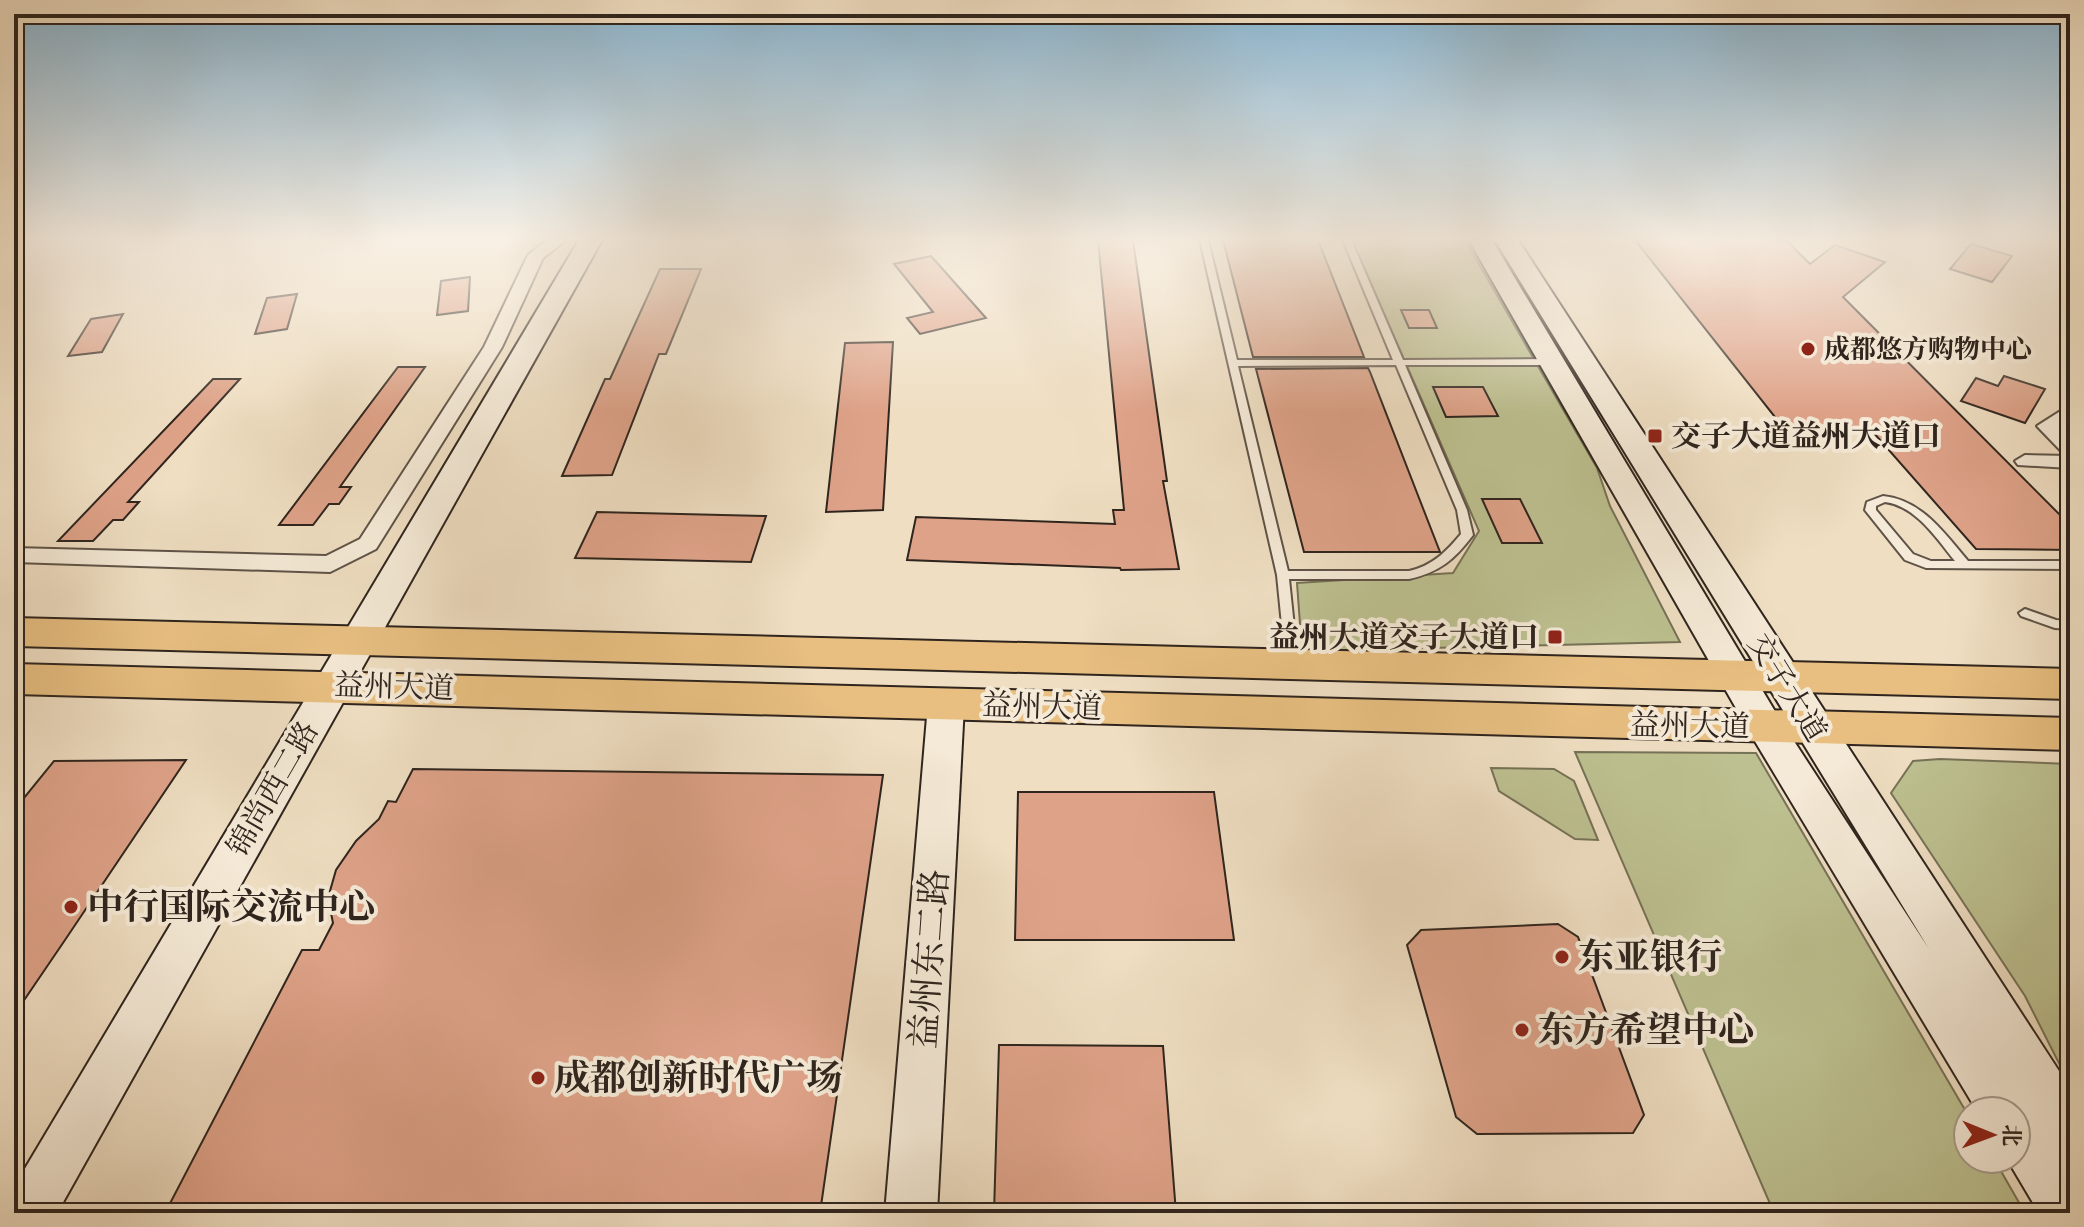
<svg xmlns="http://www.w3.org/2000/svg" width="2084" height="1227" viewBox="0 0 2084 1227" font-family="'IM FELL French Canon','Noto Serif SC',serif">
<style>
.green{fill:#bdc090;stroke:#767257;stroke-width:2}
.building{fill:#dea288;stroke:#2f251e;stroke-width:2}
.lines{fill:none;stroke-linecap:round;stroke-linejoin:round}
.lane-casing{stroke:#5f5347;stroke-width:4}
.street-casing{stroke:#5f5347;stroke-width:4}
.secondary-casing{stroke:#2f251e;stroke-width:4}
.primary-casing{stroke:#2f251e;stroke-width:4}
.lane{fill:#f5ead7;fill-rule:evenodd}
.street{fill:#f5ead7;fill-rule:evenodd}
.secondary{fill:#f5ead7;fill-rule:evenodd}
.primary{fill:#e8bf81;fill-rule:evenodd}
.poi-dot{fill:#8f2418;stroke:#f5ead7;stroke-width:3}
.labels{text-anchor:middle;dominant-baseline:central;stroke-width:8;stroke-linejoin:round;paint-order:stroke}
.far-poi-label{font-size:26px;font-weight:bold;fill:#2f251e;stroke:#f5ead7;text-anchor:start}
.poi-label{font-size:30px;font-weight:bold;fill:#2f251e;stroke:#f5ead7;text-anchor:start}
.street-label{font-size:30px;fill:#2f251e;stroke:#f5ead7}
.near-poi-label{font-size:36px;font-weight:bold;fill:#2f251e;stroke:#f5ead7;text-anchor:start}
.near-street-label{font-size:36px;fill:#2f251e;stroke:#f5ead7}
</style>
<rect width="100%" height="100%" fill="#efdec2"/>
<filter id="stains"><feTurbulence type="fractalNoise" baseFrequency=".0025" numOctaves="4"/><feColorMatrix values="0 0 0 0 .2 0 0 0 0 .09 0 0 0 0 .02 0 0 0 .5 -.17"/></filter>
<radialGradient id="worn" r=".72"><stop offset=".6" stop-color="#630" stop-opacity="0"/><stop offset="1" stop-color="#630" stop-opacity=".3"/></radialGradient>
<g class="green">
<polygon points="1352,240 1465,240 1597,468 1610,506 1680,642 1302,651 1297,583 1453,573 1479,531"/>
<polygon points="1575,752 1756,753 1968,1115 1968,1159 1994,1159 2025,1213 1774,1213"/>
<polygon points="1940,759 2070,764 2070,1085 2025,996 1891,793 1913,761"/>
<polygon points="1491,768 1554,769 1574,781 1598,840 1575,839 1499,791"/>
</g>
<g class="building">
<polygon points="1098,240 1133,240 1167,481 1163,481 1179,569 1121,570 1120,568 907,560 916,517 1115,524 1113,510 1124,510"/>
<polygon points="1223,240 1318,240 1364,357 1253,357"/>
<polygon points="1635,240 1786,240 1810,264 1835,245 1885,262 1843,297 2070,525 2070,550 1976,549 1873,432 1786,431"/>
<polygon points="1971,244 2012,256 1992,282 1950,269"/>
<polygon points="931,256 986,318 920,334 907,318 933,312 894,264"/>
<polygon points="660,269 701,269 666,354 659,354 612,475 562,476 605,379 610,379"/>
<polygon points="470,277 468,311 437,315 441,281"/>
<polygon points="297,294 287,329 255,334 267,298"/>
<polygon points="1401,310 1429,310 1437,328 1409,328"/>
<polygon points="123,314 102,352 68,356 91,319"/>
<polygon points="893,342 883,510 826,512 845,343"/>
<polygon points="398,367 425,367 340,487 351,487 339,504 329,504 313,525 279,525"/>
<polygon points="1368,368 1370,372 1440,552 1304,552 1256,369"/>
<polygon points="2004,376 2045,389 2025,423 1961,401 1976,378 1998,386"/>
<polygon points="213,379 240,379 128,502 139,502 123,520 113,520 93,541 58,541"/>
<polygon points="1433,387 1483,387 1498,416 1446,417"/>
<polygon points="1482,499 1520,499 1542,543 1502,543"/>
<polygon points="597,512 766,516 751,562 575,558"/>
<polygon points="186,760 65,940 14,1015 14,798 24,798 54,761"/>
<polygon points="413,769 883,775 820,1213 165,1213 302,950 319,950 333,923 328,898 336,870 356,841 379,819 388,801 396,802"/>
<polygon points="1018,792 1214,792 1234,940 1015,940"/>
<polygon points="1558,924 1578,937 1644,1115 1633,1133 1477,1134 1456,1117 1407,945 1421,930"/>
<polygon points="999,1045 1163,1046 1176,1213 994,1213"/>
</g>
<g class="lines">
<g class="lane-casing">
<g id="lane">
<path d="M1200,240H1208L1237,360H1393L1343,240H1351L1403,360L1552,359L1557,362L1552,365H1405L1467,510L1473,535C1454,560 1440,572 1409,579H1289L1298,665L1296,668H1288L1286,665L1277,575ZM1396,365L1457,510L1461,534C1446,552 1432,566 1409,571H1288L1238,366Z"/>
<path d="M1883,496C1922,500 1944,533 1968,561H2070V569L1926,568L1905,560L1865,510L1867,502ZM1885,502C1916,506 1937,539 1955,561H1931L1913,554L1876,510V506Z"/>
<polygon points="2025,609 2056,620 2070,621 2070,629 2055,628 2021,616 2019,613"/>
</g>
</g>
<g class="street-casing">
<g id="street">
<polygon points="547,240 566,240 543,258 502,347 376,549 330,572 14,562 14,548 326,556 360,539 484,347 528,255"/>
<polygon points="2070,405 2070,420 2059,427 2070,438 2070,455 2063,453 2037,426"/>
<polygon points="2025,455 2070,456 2070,468 2018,465 2015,461"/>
</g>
</g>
<g class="secondary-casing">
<g id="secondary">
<polygon points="579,240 602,240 57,1213 14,1213 14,1187"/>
<polygon points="1469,240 1492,240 1779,718 1929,949 1495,240 1518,240 2070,1088 2070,1158 2062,1155 2070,1167 2070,1213 2039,1213 2007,1159 2016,1159 2016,1111 1977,1111 1753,738"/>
<polygon points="946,691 959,695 964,705 937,1213 885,1213 928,705 933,695"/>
</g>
</g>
<g class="primary-casing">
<g id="primary">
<polygon points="14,618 2070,669 2070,699 14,646"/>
<polygon points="14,664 2070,718 2070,750 14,694"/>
</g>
</g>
<use href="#lane" class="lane"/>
<use href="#street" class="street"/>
<use href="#secondary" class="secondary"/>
<use href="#primary" class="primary"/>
</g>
<linearGradient id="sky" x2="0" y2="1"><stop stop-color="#89b7d4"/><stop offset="0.58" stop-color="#f8f0e4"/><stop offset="1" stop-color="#f8f0e4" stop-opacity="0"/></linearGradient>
<rect width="2084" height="412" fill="url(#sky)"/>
<g class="poi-dot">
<circle cx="1808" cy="349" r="8"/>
<rect x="1647" y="428" width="16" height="16" rx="4"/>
<rect x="1547" y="629" width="16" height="16" rx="4"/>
<circle cx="71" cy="907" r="8"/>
<circle cx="1562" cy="957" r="8"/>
<circle cx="1522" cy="1030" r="8"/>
<circle cx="538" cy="1078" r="8"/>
</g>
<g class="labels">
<g class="far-poi-label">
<text x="1824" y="349">成都悠方购物中心</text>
</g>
<g class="poi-label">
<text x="1671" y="436">交子大道益州大道口</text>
<text x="1539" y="637" text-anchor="end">益州大道交子大道口</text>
</g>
<g class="street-label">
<text transform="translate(394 687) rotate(2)">益州大道</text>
<text transform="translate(1787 688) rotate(58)">交子大道</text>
<text transform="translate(1042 707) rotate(2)">益州大道</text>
<text transform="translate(1690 726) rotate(1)">益州大道</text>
<text transform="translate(273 789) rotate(-60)">锦尚西二路</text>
</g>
<g class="near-poi-label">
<text x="87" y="907">中行国际交流中心</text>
<text x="1578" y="957">东亚银行</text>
<text x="1538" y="1030">东方希望中心</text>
<text x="554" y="1078">成都创新时代广场</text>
</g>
<g class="near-street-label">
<text transform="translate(929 959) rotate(-86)">益州东二路</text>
</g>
</g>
<rect width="2084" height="1227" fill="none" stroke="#efdec2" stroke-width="48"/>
<rect x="16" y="16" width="2052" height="1195" fill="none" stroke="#2f251e" stroke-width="4"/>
<rect x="24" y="24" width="2036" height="1179" fill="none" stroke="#2f251e" stroke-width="2"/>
<g transform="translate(1992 1135) rotate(91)"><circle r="38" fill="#f5ead7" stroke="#a69b8d" stroke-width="2"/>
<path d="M0-6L14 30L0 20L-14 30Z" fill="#8f2418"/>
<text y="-12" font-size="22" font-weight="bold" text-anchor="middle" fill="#2f251e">北</text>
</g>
<rect width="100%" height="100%" filter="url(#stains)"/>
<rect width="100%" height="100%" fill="url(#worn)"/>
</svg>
